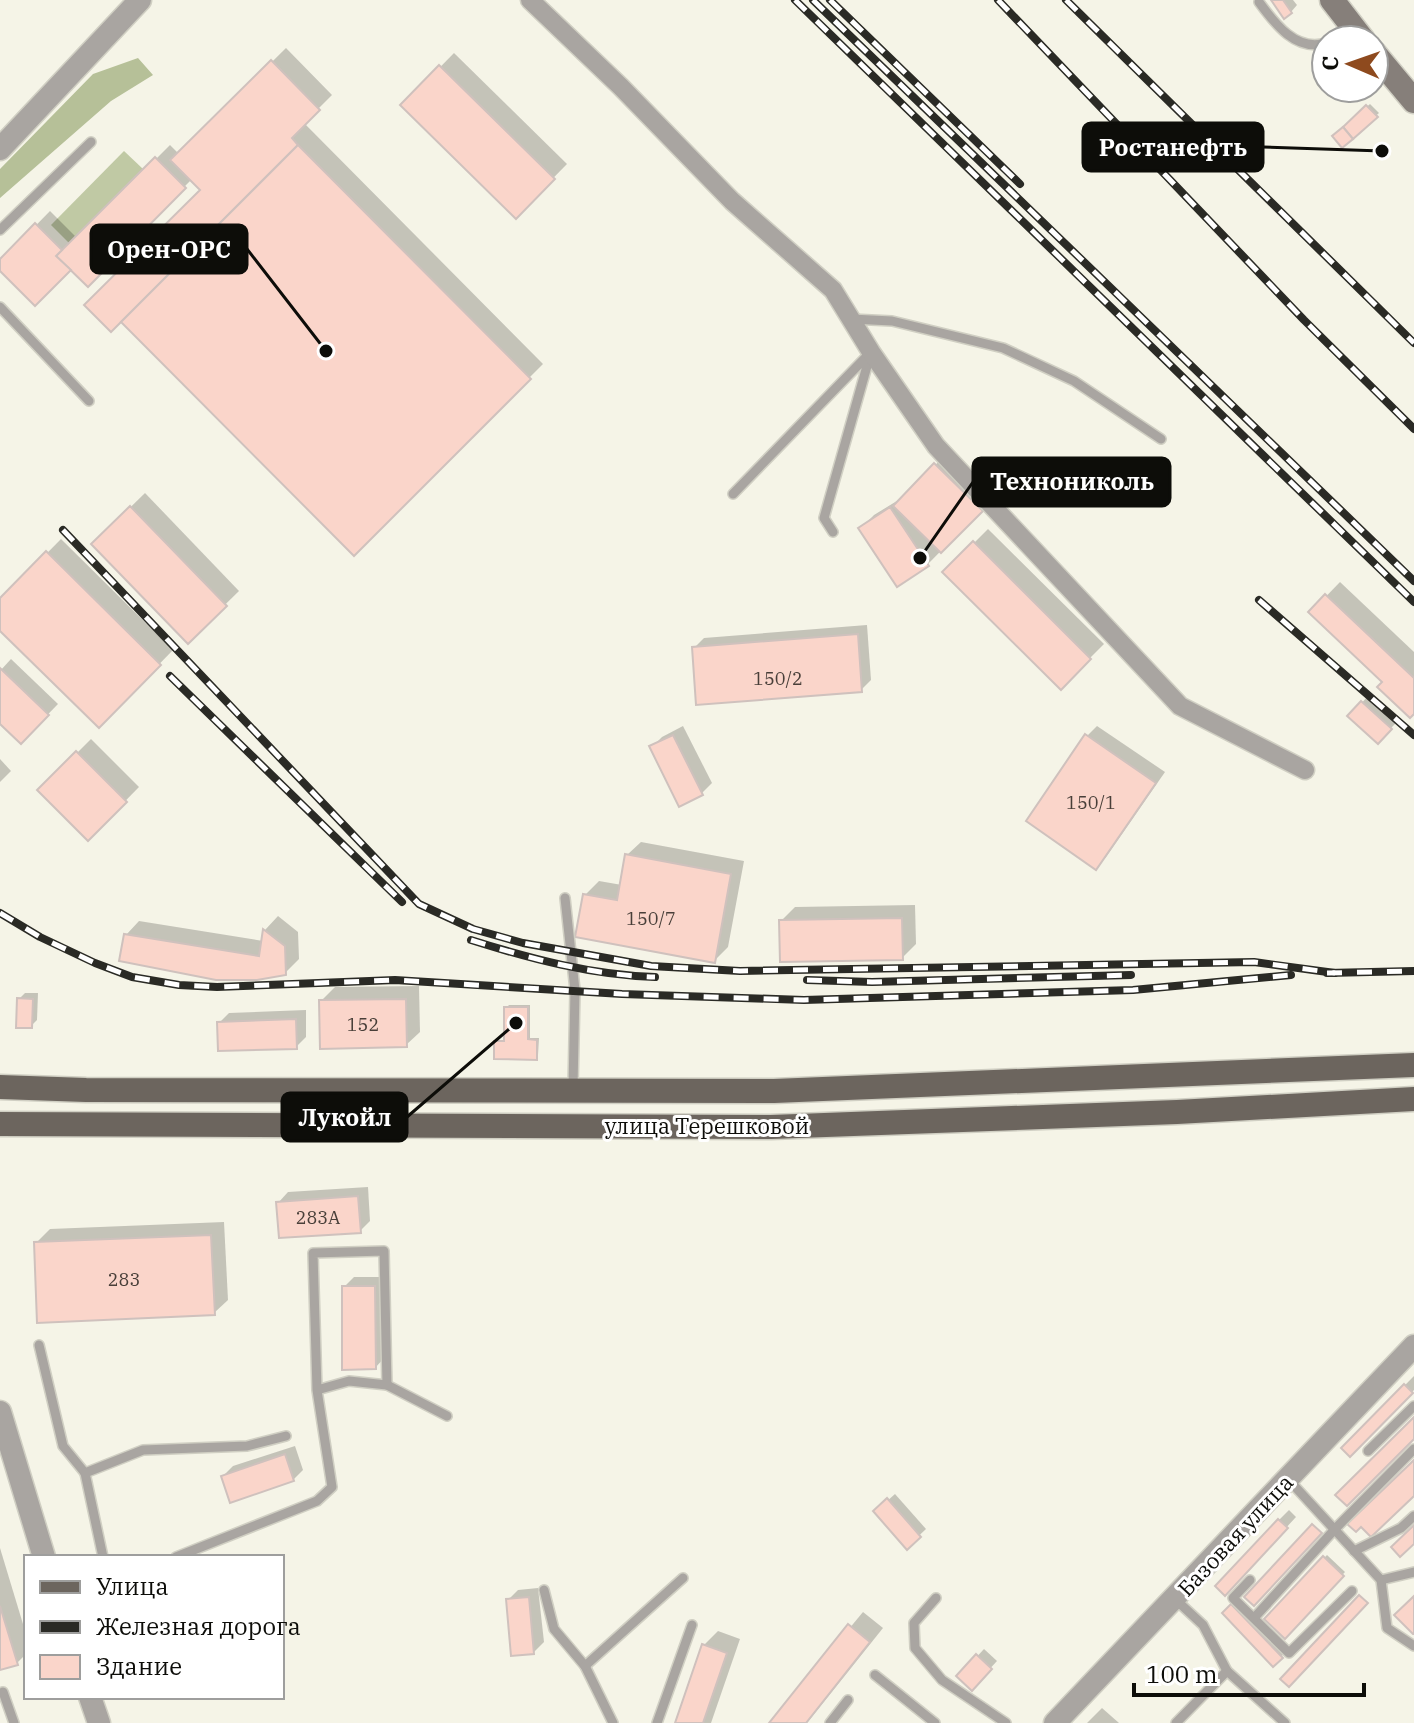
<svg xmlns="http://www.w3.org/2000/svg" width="1414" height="1723" viewBox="0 0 1414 1723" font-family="'IBM Plex Serif',serif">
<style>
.green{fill:#c0c9a4}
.forest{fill:#b6c098}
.shadow{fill:#0003}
.building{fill:#fad5ca;stroke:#cfc1bd;stroke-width:2}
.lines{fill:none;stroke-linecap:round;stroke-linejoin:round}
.service-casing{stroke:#d0cfc3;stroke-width:12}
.minor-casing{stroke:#d0cfc3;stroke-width:21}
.tertiary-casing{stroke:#d0cfc3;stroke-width:25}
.secondary-casing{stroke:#d0cfc3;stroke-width:27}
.primary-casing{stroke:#d0cfc3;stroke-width:27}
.service{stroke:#a9a5a1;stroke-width:9}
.minor{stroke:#a9a5a1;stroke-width:18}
.tertiary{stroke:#a9a5a1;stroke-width:22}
.secondary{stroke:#867f7a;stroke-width:24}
.primary{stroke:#6c655e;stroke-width:24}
.rail-casing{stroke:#2a2a25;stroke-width:8}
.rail{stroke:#fff;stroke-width:5;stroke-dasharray:15;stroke-linecap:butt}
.labels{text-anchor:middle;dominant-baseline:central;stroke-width:6;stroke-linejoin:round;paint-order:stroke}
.number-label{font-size:18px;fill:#483f39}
.street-label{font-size:22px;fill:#0d0d09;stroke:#fff}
.leader{fill:none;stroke:#0d0d09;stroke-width:3}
.callout-dot{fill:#0d0d09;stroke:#fff;stroke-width:3}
.callout{fill:#0d0d09;stroke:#0d0d09;stroke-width:3}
.callout-label{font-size:24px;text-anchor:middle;font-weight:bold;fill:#fff}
</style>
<rect width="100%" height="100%" fill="#f5f4e7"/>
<polygon class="green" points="124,151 143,169 69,243 51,225"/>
<polygon class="forest" points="138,58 153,75 111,101 0,198 0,169 93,74"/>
<g class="shadow">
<polygon points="1274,0 1293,0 1297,5 1291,12"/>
<polygon points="286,48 332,95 304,123 543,364 354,553 202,190 192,179 88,284 71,268 0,269 0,262 50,211 77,238 170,145 179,154"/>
<polygon points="454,53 567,164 516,216 403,105"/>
<polygon points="1370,104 1379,113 1342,145 1334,136"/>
<polygon points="949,451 995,496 928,564 897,584 860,529 874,515 905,496"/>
<polygon points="145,493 239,591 188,641 93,544"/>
<polygon points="988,529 1104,644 1061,687 945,572"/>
<polygon points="61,539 173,650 99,726 0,628 0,601"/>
<polygon points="1340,582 1414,652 1414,712 1311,612"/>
<polygon points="867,625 871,680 861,690 694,648 704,638"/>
<polygon points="11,659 58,704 21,742 0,721 0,671"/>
<polygon points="1368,696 1397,722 1378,741 1350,716"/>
<polygon points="683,726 712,783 702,793 652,747 662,737"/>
<polygon points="1097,726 1165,772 1106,857 1096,867 1087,736"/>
<polygon points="91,739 139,787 88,839 40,790"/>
<polygon points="0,759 11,771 0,782"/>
<polygon points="641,842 744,861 728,947 714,961 585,895 599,881 622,885 627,855"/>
<polygon points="915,905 916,944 902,958 781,921 795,907"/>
<polygon points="278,916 298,932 299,959 285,973 126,935 139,921 263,941 265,930"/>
<polygon points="419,986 420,1032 406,1045 321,1001 335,987"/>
<polygon points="25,993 38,993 37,1020 31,1026 19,999"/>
<polygon points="509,1005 530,1005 530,1038 539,1038 538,1055 536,1058 496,1042 506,1039 506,1008"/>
<polygon points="306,1010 306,1037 296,1047 219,1023 229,1013"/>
<polygon points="368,1187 370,1221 360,1231 278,1203 288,1192"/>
<polygon points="224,1222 228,1300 214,1313 36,1243 50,1229"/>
<polygon points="354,1277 384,1277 385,1357 375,1368 344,1287"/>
<polygon points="1414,1376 1414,1390 1350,1454 1343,1448"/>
<polygon points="295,1446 303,1470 293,1480 223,1476 233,1466"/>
<polygon points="895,1494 926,1529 907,1547 876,1511"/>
<polygon points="1289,1510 1296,1517 1235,1583 1279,1520"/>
<polygon points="0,1548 26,1634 26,1654 17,1663 0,1668"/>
<polygon points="1327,1555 1345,1572 1285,1636 1267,1619"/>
<polygon points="538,1588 544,1642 534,1652 508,1600 518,1590"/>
<polygon points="1235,1603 1284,1654 1273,1664 1224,1613"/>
<polygon points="863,1612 883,1628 807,1723 771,1723"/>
<polygon points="718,1631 740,1639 711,1723 678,1723 704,1645"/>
<polygon points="984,1649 997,1661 972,1688 959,1676"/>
<polygon points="1102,1708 1119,1723 1087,1723"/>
</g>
<g class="building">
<polygon points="1271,0 1283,0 1292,13 1284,19"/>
<polygon points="271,60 320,110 292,138 298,145 111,332 84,305 200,190 170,160"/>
<polygon points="439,65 555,179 516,219 400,105"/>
<polygon points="1366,105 1378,117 1353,139 1343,127"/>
<polygon points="1343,127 1353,139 1342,148 1332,136"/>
<polygon points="298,145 531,379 354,556 121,322"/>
<polygon points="155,157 186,188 88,287 56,256"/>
<polygon points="35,223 62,250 56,256 71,270 35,306 0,271 0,259"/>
<polygon points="934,463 983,511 941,553 893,506"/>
<polygon points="130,506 227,606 188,644 91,544"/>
<polygon points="890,507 929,566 897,587 858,528"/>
<polygon points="973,541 1091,659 1061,690 942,572"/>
<polygon points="46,551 161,665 99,728 0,631 0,598"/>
<polygon points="1325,594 1414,678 1414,714 1410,718 1377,687 1382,682 1308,612"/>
<polygon points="858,634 862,692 696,705 692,647"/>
<polygon points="0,668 49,715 21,744 0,724"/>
<polygon points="1361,701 1392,729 1378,744 1347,716"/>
<polygon points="1085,734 1156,783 1096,870 1026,821"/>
<polygon points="673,735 703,795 679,807 649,746"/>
<polygon points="76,751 127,802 88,841 37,790"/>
<polygon points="625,854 731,874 715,963 575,937 583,894 617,900"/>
<polygon points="902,918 903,960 780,962 779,920"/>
<polygon points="263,929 285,946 286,975 257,980 216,980 119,961 124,934 259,956"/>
<polygon points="17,998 33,999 32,1028 16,1028"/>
<polygon points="406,999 407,1047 320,1049 319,1000"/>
<polygon points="504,1007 528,1007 528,1039 537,1040 537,1060 494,1059 494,1041 504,1041"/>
<polygon points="296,1019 297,1049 218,1051 217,1022"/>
<polygon points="358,1196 361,1233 279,1238 276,1202"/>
<polygon points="211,1235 215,1315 37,1323 34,1242"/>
<polygon points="342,1286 375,1286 376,1369 342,1370"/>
<polygon points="1404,1384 1413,1393 1350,1457 1341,1448"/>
<polygon points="1414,1417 1414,1439 1347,1506 1335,1495"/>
<polygon points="285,1454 294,1481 230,1503 221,1476"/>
<polygon points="1414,1460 1414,1496 1371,1537 1361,1527 1356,1532 1347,1524"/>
<polygon points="887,1498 921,1537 907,1550 873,1511"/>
<polygon points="1278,1519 1288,1528 1225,1596 1215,1586"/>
<polygon points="1312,1524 1322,1533 1254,1606 1244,1597"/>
<polygon points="1414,1525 1414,1544 1400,1557 1391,1547"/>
<polygon points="1323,1556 1344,1576 1285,1639 1264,1619"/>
<polygon points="1359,1595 1368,1603 1289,1687 1280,1679"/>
<polygon points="1414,1596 1414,1634 1413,1634 1394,1615"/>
<polygon points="529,1597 534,1654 511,1656 506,1599"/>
<polygon points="1231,1604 1283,1658 1273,1667 1222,1613"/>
<polygon points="0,1606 18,1665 0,1670"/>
<polygon points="848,1624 870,1642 806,1723 769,1723"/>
<polygon points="702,1644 727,1653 703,1723 675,1723"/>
<polygon points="976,1654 992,1669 972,1691 956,1676"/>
</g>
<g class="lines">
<g class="service-casing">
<g id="service">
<path d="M1259,2C1275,24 1296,52 1326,43"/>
<polyline points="1331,40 1351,25"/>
<polyline points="0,230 91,142"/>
<polyline points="0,307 89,401"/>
<polyline points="851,319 892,321 1003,348 1074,381 1161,439"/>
<polyline points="733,494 871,352 824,518 833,532"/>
<polyline points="565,898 575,990 573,1088"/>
<polyline points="39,1345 63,1446 85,1473"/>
<polyline points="387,1385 447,1416"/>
<polyline points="1368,1451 1414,1406"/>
<polyline points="1288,1479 1381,1580 1387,1628 1414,1646"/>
<polyline points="1354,1551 1401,1528 1414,1516"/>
<polyline points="103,1557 85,1473 143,1450 247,1446 286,1436"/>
<polyline points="176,1557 317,1501 332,1487 317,1390 313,1253 384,1251 387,1385 349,1381 317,1390"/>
<polyline points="1250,1580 1233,1598 1289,1653 1352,1591"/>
<polyline points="1381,1580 1414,1572"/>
<polyline points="544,1590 554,1629 585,1666 613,1723"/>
<polyline points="936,1598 914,1623 915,1648 942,1680 1006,1723"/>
<polyline points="1175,1599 1203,1625 1227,1671 1285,1723"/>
<polyline points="1254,1618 1335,1529 1414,1449"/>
<polyline points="585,1666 683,1578"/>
<polyline points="875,1675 935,1723"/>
<polyline points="3,1692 14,1723"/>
<polyline points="657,1723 692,1625"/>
<polyline points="830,1723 848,1700"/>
<polyline points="1176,1723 1227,1671"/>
</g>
</g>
<g class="minor-casing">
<polyline id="minor" points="530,0 621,87 732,201 833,290 871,352 936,446 1180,706 1305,770"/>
</g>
<g class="tertiary-casing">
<g id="tertiary">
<polyline points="0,149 140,0"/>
<polyline points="0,1412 44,1557"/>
<polyline points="90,1697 99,1723"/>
<polyline points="1055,1723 1414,1346"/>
</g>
</g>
<g class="secondary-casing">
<g id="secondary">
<polyline points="1332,0 1363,40"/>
<polyline points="1374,53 1414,101"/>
</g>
</g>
<g class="primary-casing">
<g id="primary">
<polyline points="0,1087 86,1090 774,1091 1414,1065"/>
<polyline points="0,1124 771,1127 1177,1112 1414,1099"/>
</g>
</g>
<use href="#service" class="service"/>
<use href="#minor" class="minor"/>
<use href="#tertiary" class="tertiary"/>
<use href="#secondary" class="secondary"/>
<use href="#primary" class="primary"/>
<g class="rail-casing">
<g id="rail">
<polyline points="795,0 1414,602"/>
<polyline points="813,0 1414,581"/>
<polyline points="830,0 1020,184"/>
<polyline points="998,0 1304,320 1414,429"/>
<polyline points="1066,0 1414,343"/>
<polyline points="63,530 419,904 473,929 523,943 651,966 740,971 1254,962 1335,973"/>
<polyline points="1259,600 1414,735"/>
<polyline points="170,676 402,902"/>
<polyline points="0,913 40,937 95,963 132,977 179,985 217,987 395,980 622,994 804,1000 1133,990 1291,975"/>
<path d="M471,940C531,959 592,975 655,977"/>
<polyline points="1327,973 1414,971"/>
<polyline points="807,980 872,982 1131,975"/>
</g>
</g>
<use href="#rail" class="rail"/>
</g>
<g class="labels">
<g class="number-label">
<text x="778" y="678">150/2</text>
<text x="1091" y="802">150/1</text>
<text x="651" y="918">150/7</text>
<text x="363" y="1024">152</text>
<text x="318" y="1217">283А</text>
<text x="124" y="1279">283</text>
</g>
<g class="street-label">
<text x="707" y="1125">улица Терешковой</text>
<text transform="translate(1235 1535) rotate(-47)">Базовая улица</text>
</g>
</g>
<path class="leader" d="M1382 151L1263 147M326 351L247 249M920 558L973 482M516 1023L407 1117"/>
<g class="callout-dot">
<circle cx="1382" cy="151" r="8"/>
<circle cx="326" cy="351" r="8"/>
<circle cx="920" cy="558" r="8"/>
<circle cx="516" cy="1023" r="8"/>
</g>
<g class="callout">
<rect x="1083" y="123" width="180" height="48" rx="8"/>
<rect x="91" y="225" width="156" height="48" rx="8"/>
<rect x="973" y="458" width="197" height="48" rx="8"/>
<rect x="282" y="1093" width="125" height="48" rx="8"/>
</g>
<g class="callout-label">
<text x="1173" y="156">Ростанефть</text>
<text x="169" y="258">Орен-ОРС</text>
<text x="1072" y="490">Технониколь</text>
<text x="345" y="1126">Лукойл</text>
</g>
<rect x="24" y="1555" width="260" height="144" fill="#ffffff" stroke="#9e9e9d" stroke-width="2"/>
<rect x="40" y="1581" width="40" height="12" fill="#6c655e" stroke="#9e9e9d" stroke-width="2"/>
<text x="96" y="1595" font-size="24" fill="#0d0d09">Улица</text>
<rect x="40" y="1621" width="40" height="12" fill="#2a2a25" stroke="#9e9e9d" stroke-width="2"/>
<text x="96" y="1635" font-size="24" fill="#0d0d09">Железная дорога</text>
<rect x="40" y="1655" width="40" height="24" fill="#fad5ca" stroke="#9e9e9d" stroke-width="2"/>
<text x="96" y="1675" font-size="24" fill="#0d0d09">Здание</text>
<g transform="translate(1350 64) rotate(272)"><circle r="38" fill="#ffffff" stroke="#9e9e9d" stroke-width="2"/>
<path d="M0-6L14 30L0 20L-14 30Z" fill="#8e4a1e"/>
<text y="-12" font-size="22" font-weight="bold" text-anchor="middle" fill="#0d0d09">С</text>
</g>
<path d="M1134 1683v12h230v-12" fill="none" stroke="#0d0d09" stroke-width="4"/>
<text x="1146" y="1683" font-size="24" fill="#0d0d09" stroke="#ffffff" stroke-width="6" paint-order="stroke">100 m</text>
</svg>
